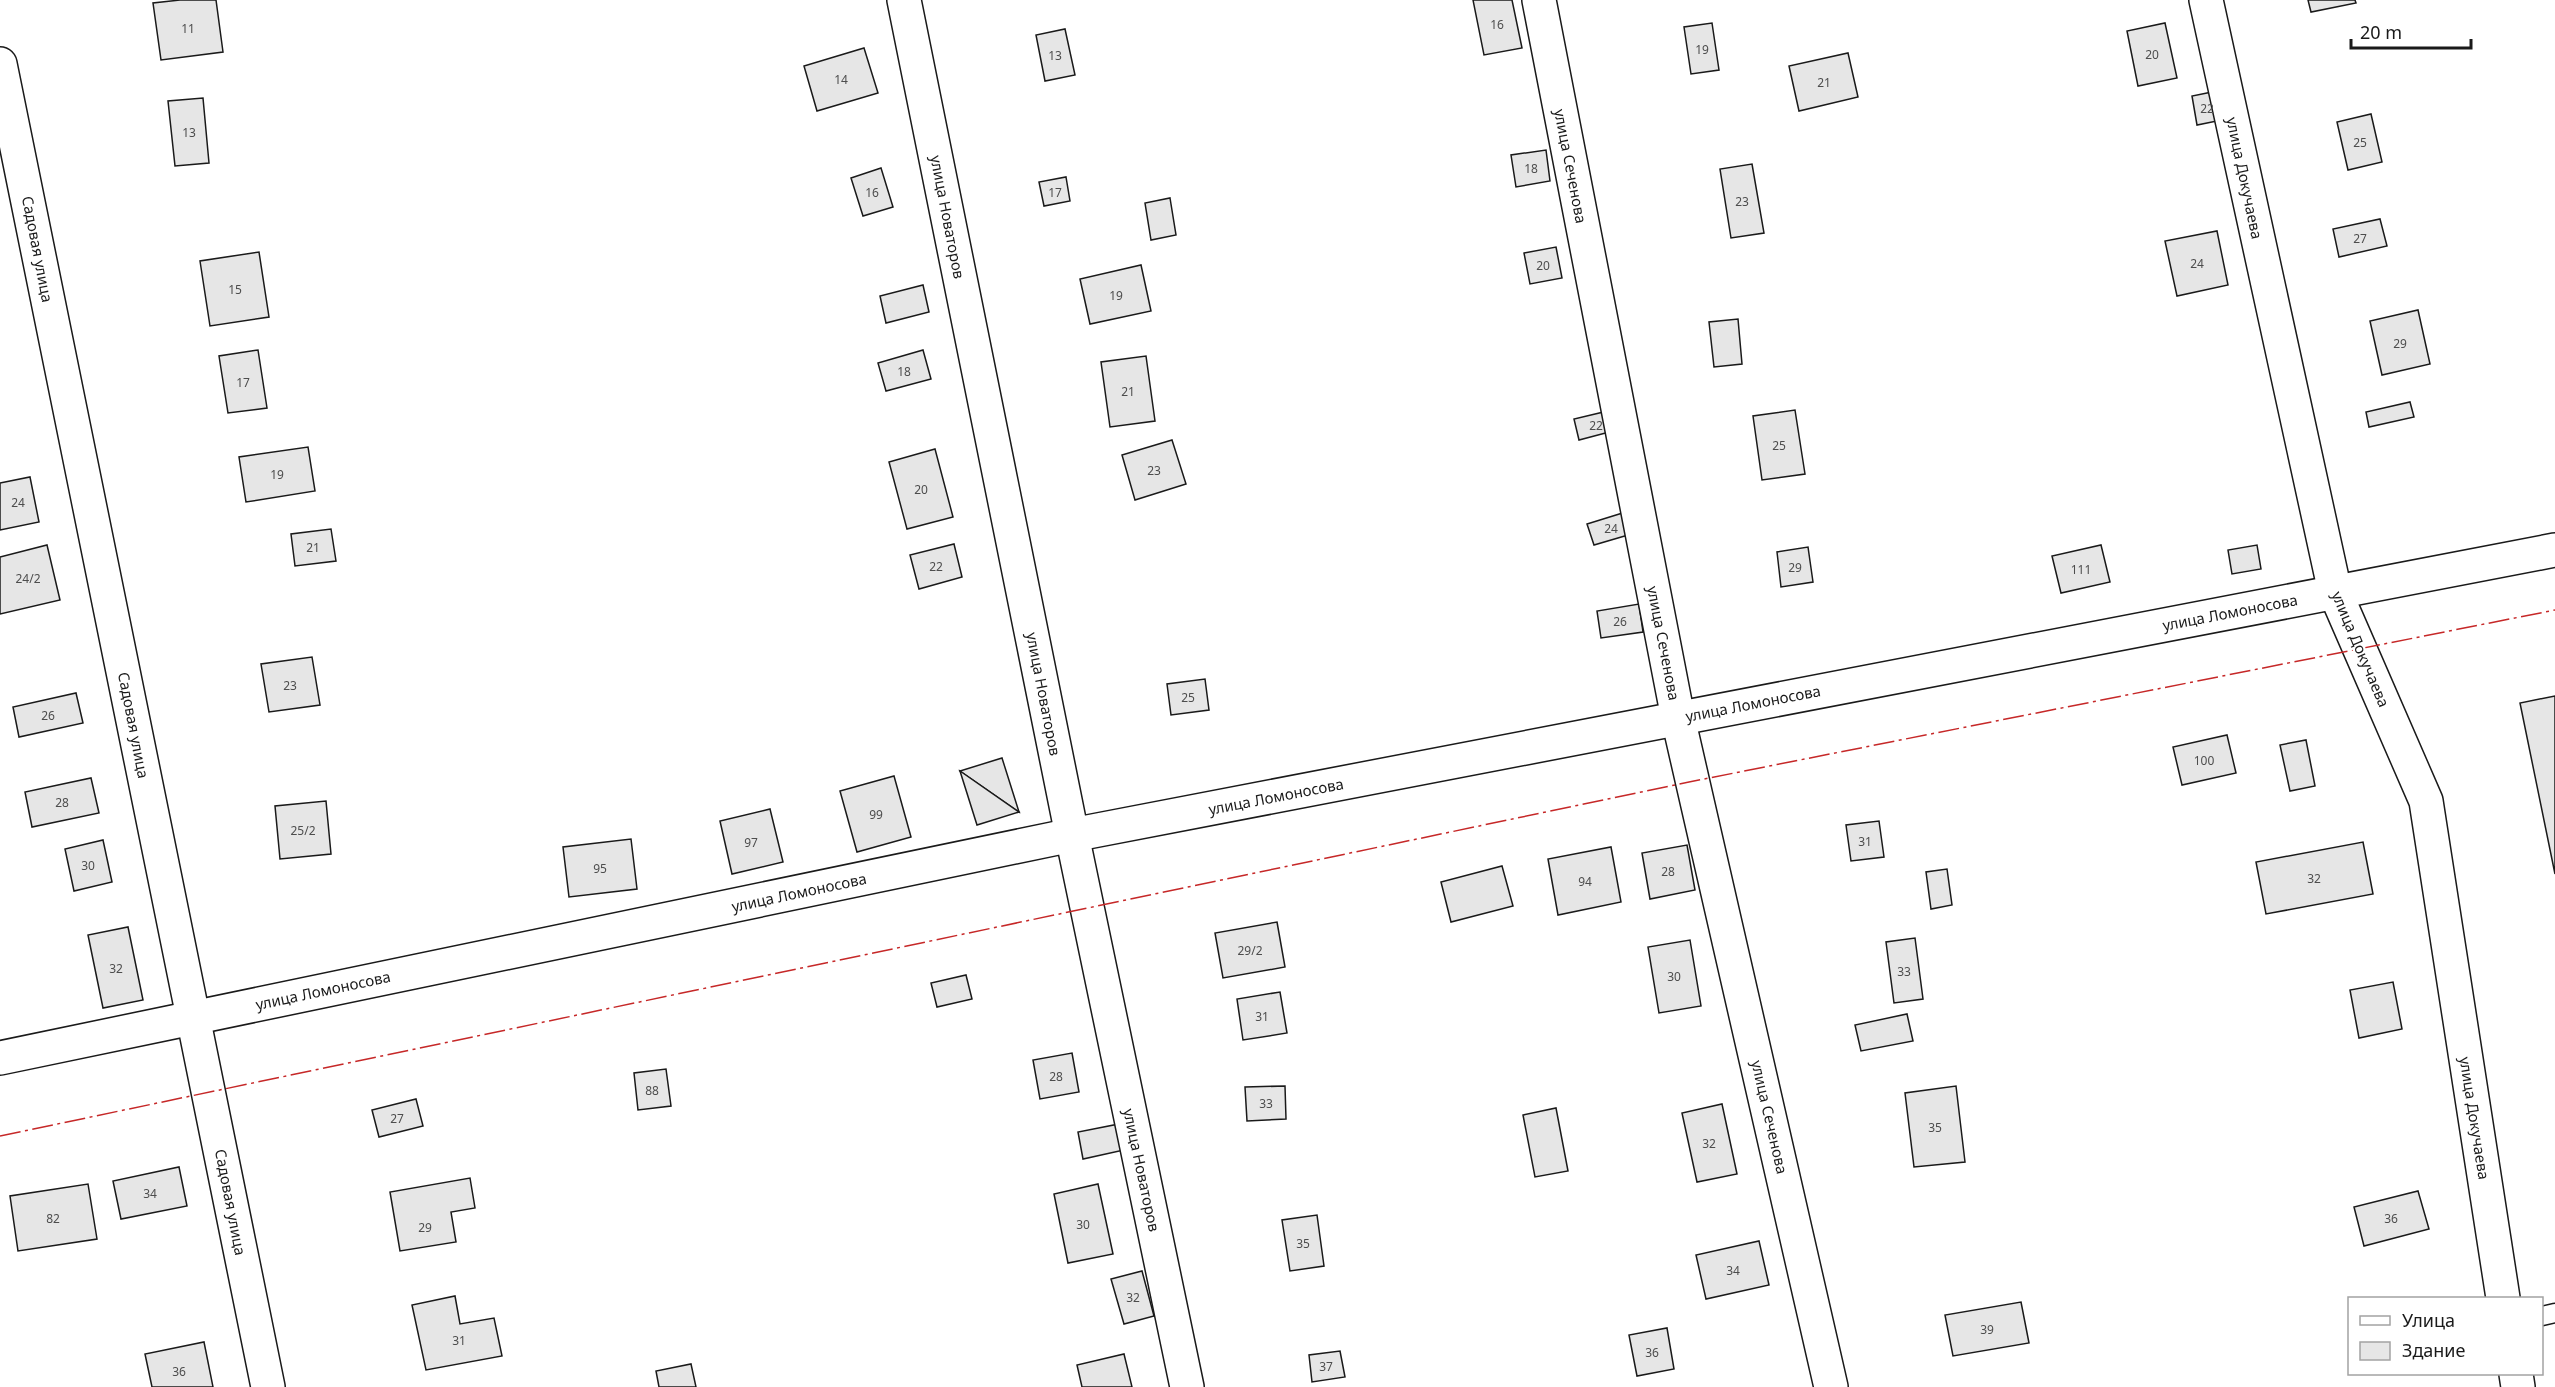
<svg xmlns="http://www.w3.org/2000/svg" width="2555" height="1387" viewBox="0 0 2555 1387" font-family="'Noto Sans',sans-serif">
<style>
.building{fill:#e6e6e6;stroke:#1a1a1a;stroke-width:1.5}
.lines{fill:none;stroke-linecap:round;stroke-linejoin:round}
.service-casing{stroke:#1a1a1a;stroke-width:21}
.minor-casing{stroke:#1a1a1a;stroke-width:36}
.service{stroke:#fff;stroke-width:18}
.minor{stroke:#fff;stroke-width:33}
.power{stroke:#c62828;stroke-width:1.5;stroke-dasharray:21 4.5 3 4.5;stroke-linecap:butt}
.labels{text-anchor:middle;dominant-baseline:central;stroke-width:4.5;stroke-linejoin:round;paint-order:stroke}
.number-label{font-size:12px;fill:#4d4d4d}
.street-label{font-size:15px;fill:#1a1a1a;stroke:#fff}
</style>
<rect width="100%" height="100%" fill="#fff"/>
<g class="building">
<polygon points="180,0 216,0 223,52 161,60 153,3"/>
<polygon points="1473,0 1512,0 1522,48 1484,55"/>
<polygon points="2308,0 2355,0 2356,3 2311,12"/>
<polygon points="1712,23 1719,70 1691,74 1684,27"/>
<polygon points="2165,23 2177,78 2138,86 2127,31"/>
<polygon points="1065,29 1075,75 1045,81 1036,35"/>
<polygon points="864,48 878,93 817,111 804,66"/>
<polygon points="1848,53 1858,97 1799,111 1789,66"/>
<polygon points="2217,91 2222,120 2197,125 2192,96"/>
<polygon points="203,98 209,163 175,166 168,101"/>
<polygon points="2371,114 2382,162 2348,170 2337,122"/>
<polygon points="1546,150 1550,181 1516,187 1511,155"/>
<polygon points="1752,164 1764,233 1731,238 1720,169"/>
<polygon points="881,168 893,207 863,216 851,178"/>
<polygon points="1066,177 1070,201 1044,206 1039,182"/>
<polygon points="1170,198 1176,235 1151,240 1145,203"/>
<polygon points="2380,219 2387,246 2339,257 2333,229"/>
<polygon points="2217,231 2228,285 2177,296 2165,241"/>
<polygon points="1556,247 1562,278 1530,284 1524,253"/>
<polygon points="259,252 269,317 210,326 200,261"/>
<polygon points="1141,265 1151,311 1090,324 1080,279"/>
<polygon points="923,285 929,312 886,323 880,296"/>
<polygon points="2418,310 2430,364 2382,375 2370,321"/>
<polygon points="1738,319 1742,364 1714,367 1709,322"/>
<polygon points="258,350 267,408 228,413 219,356"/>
<polygon points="923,350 931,379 886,391 878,363"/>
<polygon points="1146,356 1155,421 1110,427 1101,362"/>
<polygon points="2410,402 2414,417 2369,427 2366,412"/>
<polygon points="1612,410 1617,430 1579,440 1574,419"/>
<polygon points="1795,410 1805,474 1762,480 1753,416"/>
<polygon points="1172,440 1186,484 1135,500 1122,455"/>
<polygon points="308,447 315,491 246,502 239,457"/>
<polygon points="935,449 953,517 907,529 889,462"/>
<polygon points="30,477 39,522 0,530 0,483"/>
<polygon points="1629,511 1635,533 1594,545 1587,524"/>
<polygon points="331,529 336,561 295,566 291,534"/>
<polygon points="954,544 962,577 919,589 910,555"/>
<polygon points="47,545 60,600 0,614 0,557"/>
<polygon points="2101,545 2110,582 2061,593 2052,556"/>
<polygon points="2257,545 2261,569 2232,574 2228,550"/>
<polygon points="1808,547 1813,582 1781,587 1777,552"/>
<polygon points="1639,604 1643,632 1601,638 1597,611"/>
<polygon points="312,657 320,705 269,712 261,664"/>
<polygon points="1205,679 1209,710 1171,715 1167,684"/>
<polygon points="76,693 83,723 19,737 13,707"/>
<polygon points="2555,696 2555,874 2520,703"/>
<polygon points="2227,735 2236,773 2182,785 2173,747"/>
<polygon points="2306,740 2315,786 2290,791 2280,745"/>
<polygon points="1002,758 1019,812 960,771"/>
<polygon points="960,771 1019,812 977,825"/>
<polygon points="894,776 911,837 857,852 840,791"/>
<polygon points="91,778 99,813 32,827 25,792"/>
<polygon points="326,801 331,854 280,859 275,806"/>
<polygon points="770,809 783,862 732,874 720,821"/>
<polygon points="1879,821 1884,857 1851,861 1846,825"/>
<polygon points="631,839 637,889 569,897 563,847"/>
<polygon points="103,840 112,882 74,891 65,849"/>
<polygon points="2363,842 2373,894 2266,914 2256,862"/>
<polygon points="1687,845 1695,890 1650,899 1642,853"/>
<polygon points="1611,847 1621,902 1558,915 1548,859"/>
<polygon points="1502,866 1513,906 1451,922 1441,882"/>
<polygon points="1947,869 1952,905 1931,909 1926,872"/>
<polygon points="1277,922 1285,967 1223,978 1215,933"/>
<polygon points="128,927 143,1000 103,1008 88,935"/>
<polygon points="1915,938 1923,999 1894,1003 1886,942"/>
<polygon points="1690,940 1701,1006 1659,1013 1648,947"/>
<polygon points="966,975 972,999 937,1007 931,983"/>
<polygon points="2393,982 2402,1029 2359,1038 2350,990"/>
<polygon points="1280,992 1287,1033 1243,1040 1237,999"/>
<polygon points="1907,1014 1913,1041 1861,1051 1855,1025"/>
<polygon points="1072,1053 1079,1092 1040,1099 1033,1060"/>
<polygon points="666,1069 671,1106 638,1110 634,1073"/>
<polygon points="1285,1086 1286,1119 1247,1121 1245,1087"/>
<polygon points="1956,1086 1965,1162 1914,1167 1905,1093"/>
<polygon points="416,1099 423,1126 379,1137 372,1110"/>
<polygon points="1722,1104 1737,1174 1697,1182 1682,1113"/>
<polygon points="1556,1108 1568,1171 1535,1177 1523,1115"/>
<polygon points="1119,1124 1124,1150 1083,1159 1078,1132"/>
<polygon points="179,1167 187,1206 121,1219 113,1181"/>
<polygon points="470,1178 475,1208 451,1212 456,1242 400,1251 390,1192"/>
<polygon points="88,1184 97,1239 18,1251 10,1196"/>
<polygon points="1098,1184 1113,1254 1068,1263 1054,1194"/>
<polygon points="2418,1191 2429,1229 2364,1246 2354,1207"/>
<polygon points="1317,1215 1324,1266 1290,1271 1282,1220"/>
<polygon points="1759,1241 1769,1285 1706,1299 1696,1255"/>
<polygon points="1142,1271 1154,1316 1124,1324 1111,1279"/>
<polygon points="455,1296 460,1324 494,1318 502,1356 426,1370 412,1305"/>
<polygon points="2021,1302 2029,1343 1953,1356 1945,1315"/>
<polygon points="1667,1328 1674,1369 1637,1376 1629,1335"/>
<polygon points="204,1342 213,1387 152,1387 145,1354"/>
<polygon points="1340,1351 1345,1377 1312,1382 1309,1355"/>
<polygon points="1124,1354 1132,1387 1082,1387 1077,1365"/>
<polygon points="691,1364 696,1387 659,1387 656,1371"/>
</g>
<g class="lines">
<g class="service-casing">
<polyline id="service" points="2542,1316 2555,1313"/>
</g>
<g class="minor-casing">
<g id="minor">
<polyline points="904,0 1072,835 1187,1387"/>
<polyline points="1539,0 1678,718 1831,1387"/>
<polyline points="2206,0 2335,592 2426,801 2503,1298"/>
<polyline points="0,64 268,1387"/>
<polyline points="0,1058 1072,835 2555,550"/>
<polyline points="2516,1374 2518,1387"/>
</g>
</g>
<use href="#service" class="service"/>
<use href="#minor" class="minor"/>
<polyline class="power" points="0,1136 1689,782 2555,610"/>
</g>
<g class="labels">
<g class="number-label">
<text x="1497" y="24">16</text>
<text x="188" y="28">11</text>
<text x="1702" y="49">19</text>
<text x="2152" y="54">20</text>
<text x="1055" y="55">13</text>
<text x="841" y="79">14</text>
<text x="1824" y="82">21</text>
<text x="2207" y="108">22</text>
<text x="189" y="132">13</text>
<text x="2360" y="142">25</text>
<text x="1531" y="168">18</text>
<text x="872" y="192">16</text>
<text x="1055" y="192">17</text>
<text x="1742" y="201">23</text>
<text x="2360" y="238">27</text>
<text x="2197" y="263">24</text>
<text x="1543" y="265">20</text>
<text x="235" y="289">15</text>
<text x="1116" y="295">19</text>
<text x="2400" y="343">29</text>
<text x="904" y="371">18</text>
<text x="243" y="382">17</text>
<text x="1128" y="391">21</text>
<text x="1596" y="425">22</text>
<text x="1779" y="445">25</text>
<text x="1154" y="470">23</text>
<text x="277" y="474">19</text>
<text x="921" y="489">20</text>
<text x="18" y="502">24</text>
<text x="1611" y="528">24</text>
<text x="313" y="547">21</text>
<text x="936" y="566">22</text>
<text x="1795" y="567">29</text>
<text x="2081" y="569">111</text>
<text x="28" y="578">24/2</text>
<text x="1620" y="621">26</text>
<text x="290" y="685">23</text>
<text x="1188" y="697">25</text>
<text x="48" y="715">26</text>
<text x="2204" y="760">100</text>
<text x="62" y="802">28</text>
<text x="876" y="814">99</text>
<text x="303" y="830">25/2</text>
<text x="1865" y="841">31</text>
<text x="751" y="842">97</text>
<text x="88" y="865">30</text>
<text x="600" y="868">95</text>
<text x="1668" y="871">28</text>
<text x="2314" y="878">32</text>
<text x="1585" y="881">94</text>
<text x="1250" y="950">29/2</text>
<text x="116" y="968">32</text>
<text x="1904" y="971">33</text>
<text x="1674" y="976">30</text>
<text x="1262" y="1016">31</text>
<text x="1056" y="1076">28</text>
<text x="652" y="1090">88</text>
<text x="1266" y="1103">33</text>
<text x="397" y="1118">27</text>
<text x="1935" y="1127">35</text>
<text x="1709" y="1143">32</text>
<text x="150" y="1193">34</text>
<text x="53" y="1218">82</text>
<text x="2391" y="1218">36</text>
<text x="1083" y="1224">30</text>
<text x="425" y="1227">29</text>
<text x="1303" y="1243">35</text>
<text x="1733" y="1270">34</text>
<text x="1133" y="1297">32</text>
<text x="1987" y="1329">39</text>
<text x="459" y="1340">31</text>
<text x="1652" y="1352">36</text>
<text x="1326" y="1366">37</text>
<text x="179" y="1371">36</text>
</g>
<g class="street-label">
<text transform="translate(1571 166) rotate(79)">улица Сеченова</text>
<text transform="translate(2245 178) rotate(78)">улица Докучаева</text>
<text transform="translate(948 217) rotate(79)">улица Новаторов</text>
<text transform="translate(38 249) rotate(79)">Садовая улица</text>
<text transform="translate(2230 612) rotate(-11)">улица Ломоносова</text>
<text transform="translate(1664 643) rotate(79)">улица Сеченова</text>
<text transform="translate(2361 649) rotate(67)">улица Докучаева</text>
<text transform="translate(1044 694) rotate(79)">улица Новаторов</text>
<text transform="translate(1753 703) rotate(-11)">улица Ломоносова</text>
<text transform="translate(134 725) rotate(79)">Садовая улица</text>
<text transform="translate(1276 796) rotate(-11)">улица Ломоносова</text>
<text transform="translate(799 892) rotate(-12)">улица Ломоносова</text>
<text transform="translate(323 990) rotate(-12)">улица Ломоносова</text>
<text transform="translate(1770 1117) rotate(77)">улица Сеченова</text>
<text transform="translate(2475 1118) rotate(81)">улица Докучаева</text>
<text transform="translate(1142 1170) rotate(78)">улица Новаторов</text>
<text transform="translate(231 1202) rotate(79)">Садовая улица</text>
</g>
</g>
<rect x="2348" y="1297" width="195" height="78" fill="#ffffff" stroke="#a3a3a3" stroke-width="1.5"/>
<rect x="2360" y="1316" width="30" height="9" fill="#ffffff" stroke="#a3a3a3" stroke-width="1.5"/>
<text x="2402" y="1327" font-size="18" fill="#1a1a1a">Улица</text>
<rect x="2360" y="1342" width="30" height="18" fill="#e6e6e6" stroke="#a3a3a3" stroke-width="1.5"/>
<text x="2402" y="1357" font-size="18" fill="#1a1a1a">Здание</text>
<path d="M2351 39v9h120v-9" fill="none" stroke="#1a1a1a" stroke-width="3"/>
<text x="2360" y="39" font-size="18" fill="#1a1a1a" stroke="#ffffff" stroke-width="4.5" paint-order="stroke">20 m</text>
</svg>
